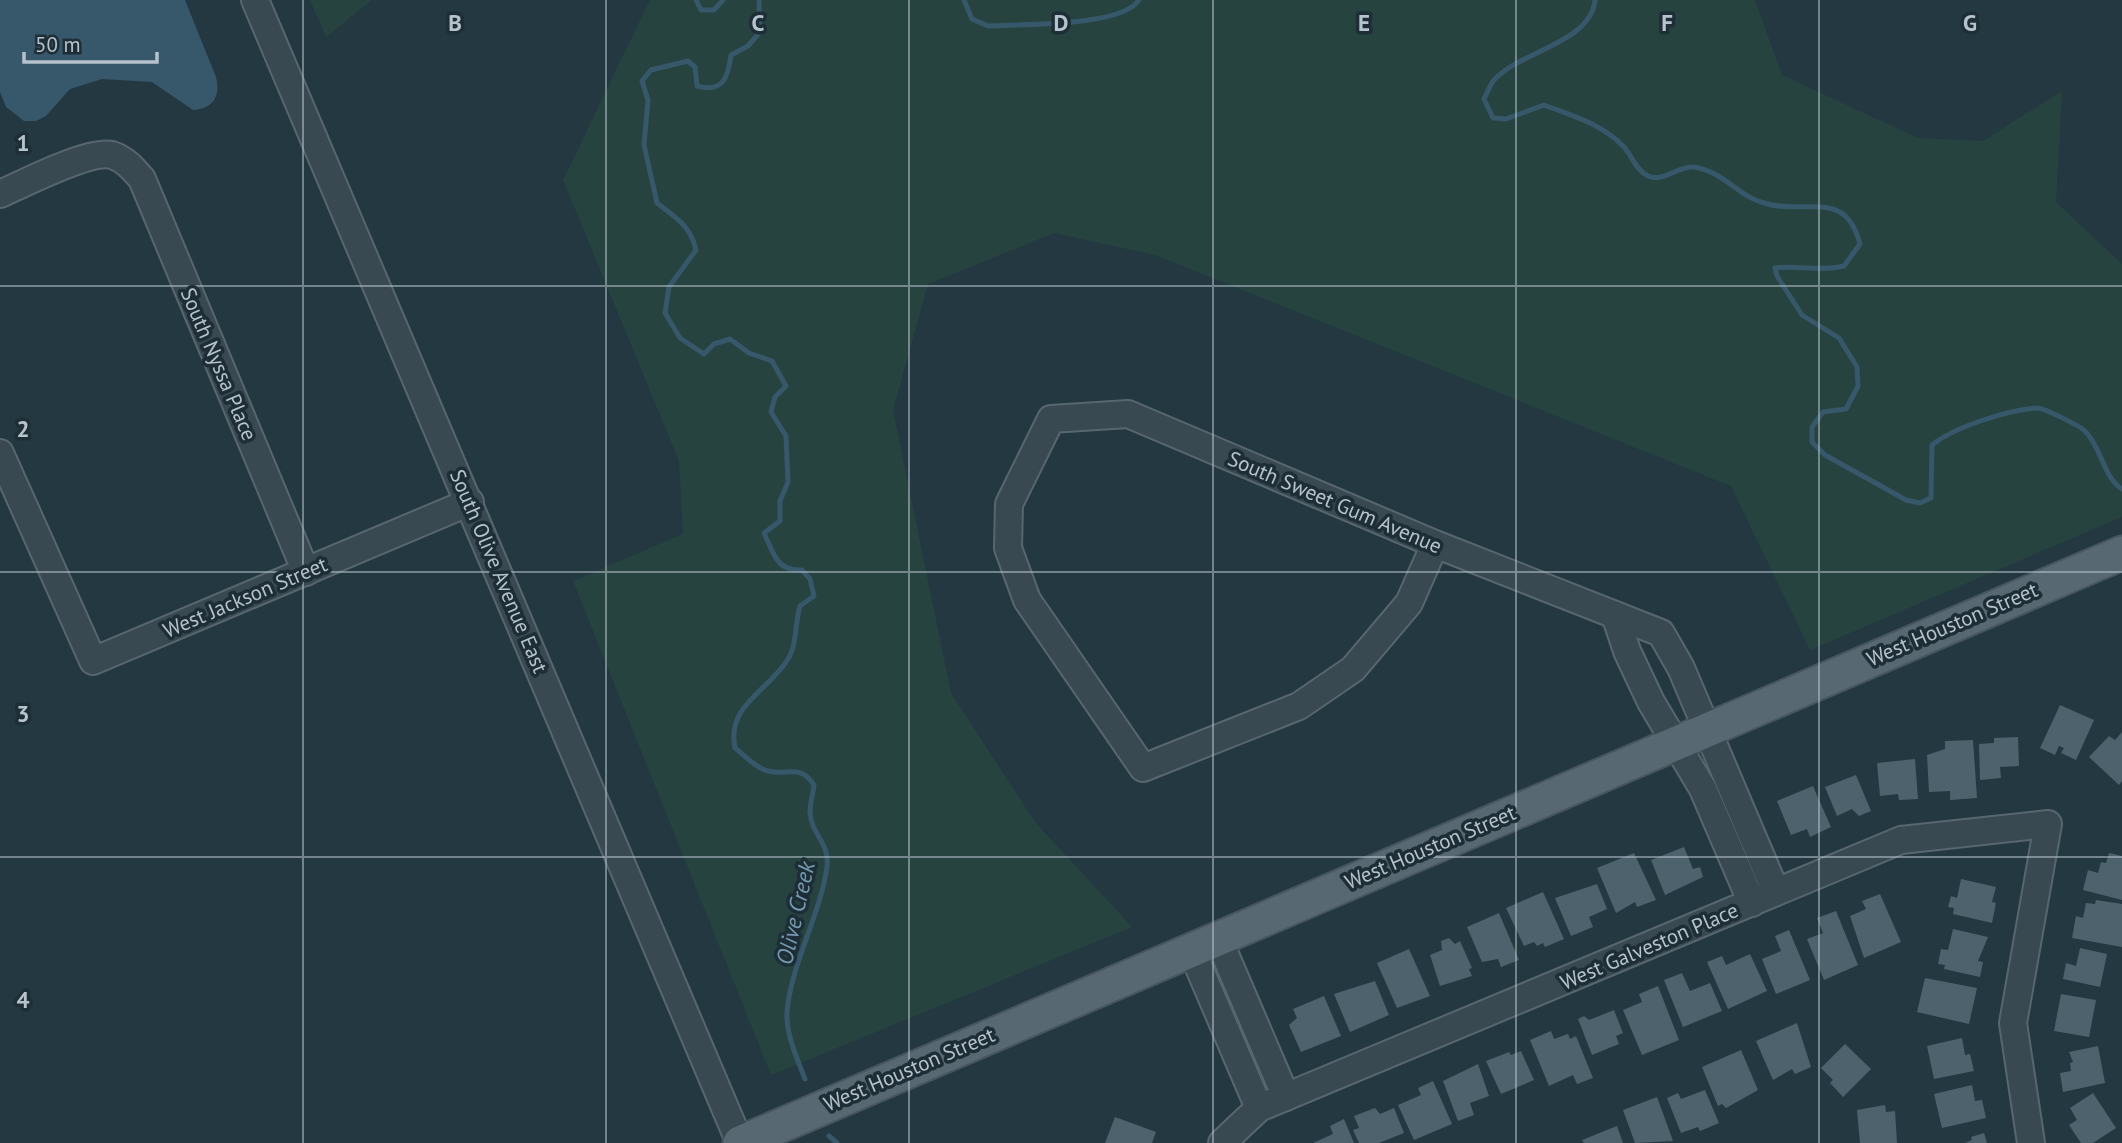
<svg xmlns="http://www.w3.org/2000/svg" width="2122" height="1143" viewBox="0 0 2122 1143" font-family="'PT Sans',sans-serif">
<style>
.green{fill:#264340}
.water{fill:#37576a}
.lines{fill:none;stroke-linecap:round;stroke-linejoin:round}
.stream{stroke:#37576a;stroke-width:5}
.building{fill:#4d626d}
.minor-casing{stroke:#57666f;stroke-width:30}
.major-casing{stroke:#46555e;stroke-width:37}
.minor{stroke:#394952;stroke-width:26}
.major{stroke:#576872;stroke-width:33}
.grid{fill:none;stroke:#b6c3cc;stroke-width:2;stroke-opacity:0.55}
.labels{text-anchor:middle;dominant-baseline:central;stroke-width:7;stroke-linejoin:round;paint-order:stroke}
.street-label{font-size:21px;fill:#b6c3cc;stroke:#1e2e37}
.water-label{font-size:23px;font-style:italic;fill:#749bb0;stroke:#1e2e37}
.grid-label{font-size:23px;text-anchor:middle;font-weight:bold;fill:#b6c3cc;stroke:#1e2e37;stroke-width:7;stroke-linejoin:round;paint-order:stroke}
</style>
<rect width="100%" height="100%" fill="#243842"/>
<g class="green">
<polygon points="310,0 372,0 326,37"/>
<polygon points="650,0 1755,0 1782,75 1918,138 1983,141 2062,91 2056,202 2122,264 2122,517 1810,650 1731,486 1155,255 1054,233 928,284 893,410 951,693 1035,822 1132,927 771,1075 573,581 683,534 679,461 563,180"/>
</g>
<path class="water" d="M0,0H185L216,77C221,96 213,109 193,110L152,82L102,79L70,89L46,116L36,121H24L6,107L0,92Z"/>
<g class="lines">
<g class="stream">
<polyline points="696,0 701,10 714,10 723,0"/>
<path d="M759,0L760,32L748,46L731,55C728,78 723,93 697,86L695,67L688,61L651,70L642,81L648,100L644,145L657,203C675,217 691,226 696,250L669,287L665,313L680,338L704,354L714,344L730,339L749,353L772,361L786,386L775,397L771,412L786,436L788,482L780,501V521L764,533C774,554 776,571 802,570L810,579L814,596L800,606C795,622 797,645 788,659C769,691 726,705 735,748C744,755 757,769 768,771C788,776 800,763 814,785C813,794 810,804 810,812C811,835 830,842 827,867C820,916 791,964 787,1012C786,1035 797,1058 805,1079"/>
<path d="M964,0L972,19L988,26C1020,24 1122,27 1139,0"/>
<path d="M1595,0C1591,43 1520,51 1494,80C1490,85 1487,93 1484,99L1493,118L1506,119L1544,105C1573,116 1602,124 1624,147C1632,156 1636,170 1648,176C1663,183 1679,165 1694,167C1725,172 1737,196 1764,203C1805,216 1845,187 1860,244L1844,266C1821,272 1799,265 1775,268L1777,276L1802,315L1839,338L1857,367L1858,386L1846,409L1823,412L1812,427V442L1825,455L1906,500L1920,503L1931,498L1932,445C1954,427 2008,410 2037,408C2044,408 2080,426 2085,431C2102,448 2103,477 2122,489"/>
<polyline points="829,1136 837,1143"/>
</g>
</g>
<g class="building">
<polygon points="2060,705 2094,720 2076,760 2061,753 2064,748 2059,746 2055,755 2040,748"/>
<polygon points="2122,732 2122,781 2119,785 2089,757 2109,736 2115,740"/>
<polygon points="2018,737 2019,766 2000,767 2001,778 1980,780 1979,744 1994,743 1994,738"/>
<polygon points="1973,740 1977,798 1950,800 1950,791 1929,792 1927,755 1945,749 1945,741"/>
<polygon points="1915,759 1918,799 1899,800 1898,794 1880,796 1877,763"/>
<polygon points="1856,775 1871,811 1859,816 1852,809 1837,816 1825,787"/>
<polygon points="1813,786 1831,827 1810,837 1807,829 1791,835 1777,801"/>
<polygon points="1684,847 1693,869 1700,867 1703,877 1665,895 1651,860"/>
<polygon points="1634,853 1656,900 1637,907 1635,902 1616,913 1597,868"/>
<polygon points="2109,853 2122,856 2122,900 2083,890 2088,870 2098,873 2101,862 2106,863"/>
<polygon points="1961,879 1996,887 1992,902 1996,903 1992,923 1953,914 1954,908 1948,907 1951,896 1957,898"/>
<polygon points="1597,884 1607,909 1589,917 1593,927 1571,936 1555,898"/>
<polygon points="1543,892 1564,939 1545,947 1543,943 1537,946 1534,942 1524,946 1506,908"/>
<polygon points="1880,894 1901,942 1864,958 1850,916 1866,909 1862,901"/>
<polygon points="2096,900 2122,904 2122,947 2072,938 2076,916 2083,918 2086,903 2095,904"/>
<polygon points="1836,911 1858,965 1824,980 1807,939 1823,933 1817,918"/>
<polygon points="1499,913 1519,960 1501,967 1498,959 1482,962 1467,927"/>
<polygon points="1953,929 1988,937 1978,961 1983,962 1980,977 1944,969 1945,965 1938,964 1941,949 1948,950"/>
<polygon points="1789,930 1810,980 1776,994 1762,959 1781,951 1775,936"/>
<polygon points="1449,938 1455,944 1460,941 1472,968 1469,969 1472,976 1440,986 1430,955 1442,950 1441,941"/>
<polygon points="2080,948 2107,954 2100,987 2063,979 2066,963 2076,966"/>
<polygon points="1409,949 1430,996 1397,1008 1377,963"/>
<polygon points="1750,954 1767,991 1728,1009 1707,962 1722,956 1726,965"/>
<polygon points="1682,973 1690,991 1710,983 1722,1011 1683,1027 1664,980"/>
<polygon points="1925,978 1977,988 1969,1024 1917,1012"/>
<polygon points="1375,981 1389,1015 1350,1032 1334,994"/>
<polygon points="1658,986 1679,1040 1642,1055 1623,1010 1642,1002 1639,994"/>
<polygon points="2061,994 2096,1000 2089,1037 2054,1031"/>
<polygon points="1324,996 1341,1036 1301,1052 1289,1025 1297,1018 1293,1009"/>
<polygon points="1614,1010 1623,1033 1616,1036 1619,1044 1592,1055 1578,1019 1584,1016 1589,1020"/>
<polygon points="1797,1023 1811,1067 1795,1074 1792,1069 1773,1080 1756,1041"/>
<polygon points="1551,1031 1554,1039 1568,1034 1570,1039 1576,1036 1593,1078 1577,1084 1573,1075 1549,1086 1530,1040"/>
<polygon points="1962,1038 1965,1055 1970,1054 1974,1071 1934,1079 1927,1046"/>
<polygon points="1845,1044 1871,1069 1843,1097 1830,1083 1833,1080 1821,1068"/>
<polygon points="2098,1046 2105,1083 2063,1092 2060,1073 2071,1071 2070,1063 2073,1062 2069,1052"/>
<polygon points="1741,1050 1758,1090 1726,1108 1722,1104 1718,1106 1702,1067"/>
<polygon points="1521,1051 1534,1080 1501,1094 1486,1061 1509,1052 1511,1055"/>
<polygon points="1478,1064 1489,1096 1470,1103 1474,1115 1458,1121 1443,1081"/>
<polygon points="1433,1081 1452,1124 1414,1140 1398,1105 1421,1095 1418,1088"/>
<polygon points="1972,1085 1975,1101 1982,1100 1986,1118 1942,1128 1934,1094"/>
<polygon points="1705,1090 1719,1123 1700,1131 1698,1127 1681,1133 1667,1098 1678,1093 1681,1099"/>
<polygon points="2093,1093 2116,1128 2093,1143 2081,1143 2069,1125 2077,1120 2070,1108"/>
<polygon points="1657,1097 1673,1141 1635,1143 1623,1110"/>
<polygon points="1885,1105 1886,1112 1895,1111 1897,1143 1860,1143 1857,1110"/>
<polygon points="1375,1108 1380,1114 1394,1108 1404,1133 1379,1143 1359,1143 1353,1130 1359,1128 1354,1116"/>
<polygon points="1115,1117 1156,1132 1152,1143 1105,1143"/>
<polygon points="1344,1119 1354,1143 1313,1143 1333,1134 1330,1126"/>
<polygon points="1617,1126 1623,1143 1584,1143 1582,1140"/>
<polygon points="1984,1133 1987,1143 1965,1143 1972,1140 1971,1137"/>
</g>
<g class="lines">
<g class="minor-casing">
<g id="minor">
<polyline points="255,0 740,1143"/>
<path d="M0,194C23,184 90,149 112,155C125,159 134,170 142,179L306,572"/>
<polyline points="0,453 93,661 470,502"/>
<polyline points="1435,544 1409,603 1353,669 1299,706 1143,768 1027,600 1008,548 1009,504 1051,419 1128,414 1435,544 1661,633 1681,668 1776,892"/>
<polyline points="1615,615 1627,651 1651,702 1703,789 1752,903"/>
<polyline points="1218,938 1286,1097"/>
<polyline points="1191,949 1259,1108"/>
<polyline points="1222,1143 1259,1108 1901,840 2048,824 2013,1023 2031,1143"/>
</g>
</g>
<g class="major-casing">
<polyline id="major" points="740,1143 2122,553"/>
</g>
<use href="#minor" class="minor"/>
<use href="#major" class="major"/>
</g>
<path class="grid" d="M303,0V1143M606,0V1143M909,0V1143M1213,0V1143M1516,0V1143M1819,0V1143M0,286H2122M0,572H2122M0,857H2122"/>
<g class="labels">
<g class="street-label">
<text transform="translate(219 364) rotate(67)">South Nyssa Place</text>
<text transform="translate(1335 502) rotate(23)">South Sweet Gum Avenue</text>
<text transform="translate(499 571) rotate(67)">South Olive Avenue East</text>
<text transform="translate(245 597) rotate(-23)">West Jackson Street</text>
<text transform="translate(1952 624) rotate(-23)">West Houston Street</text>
<text transform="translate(1430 847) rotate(-23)">West Houston Street</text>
<text transform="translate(1649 946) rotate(-23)">West Galveston Place</text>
<text transform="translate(909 1069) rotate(-23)">West Houston Street</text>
</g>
<g class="water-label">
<text transform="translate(795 913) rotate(-77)">Olive Creek</text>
</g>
</g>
<g class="grid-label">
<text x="455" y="31">B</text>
<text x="758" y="31">C</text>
<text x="1061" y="31">D</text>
<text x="1364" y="31">E</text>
<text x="1667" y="31">F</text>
<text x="1970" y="31">G</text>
<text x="23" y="151">1</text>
<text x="23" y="437">2</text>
<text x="23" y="722">3</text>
<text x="23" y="1008">4</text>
</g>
<path d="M24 52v10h133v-10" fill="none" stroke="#b6c3cc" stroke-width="3.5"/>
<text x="35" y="52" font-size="21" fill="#b6c3cc" stroke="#1e2e37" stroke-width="5" paint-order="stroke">50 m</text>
</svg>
